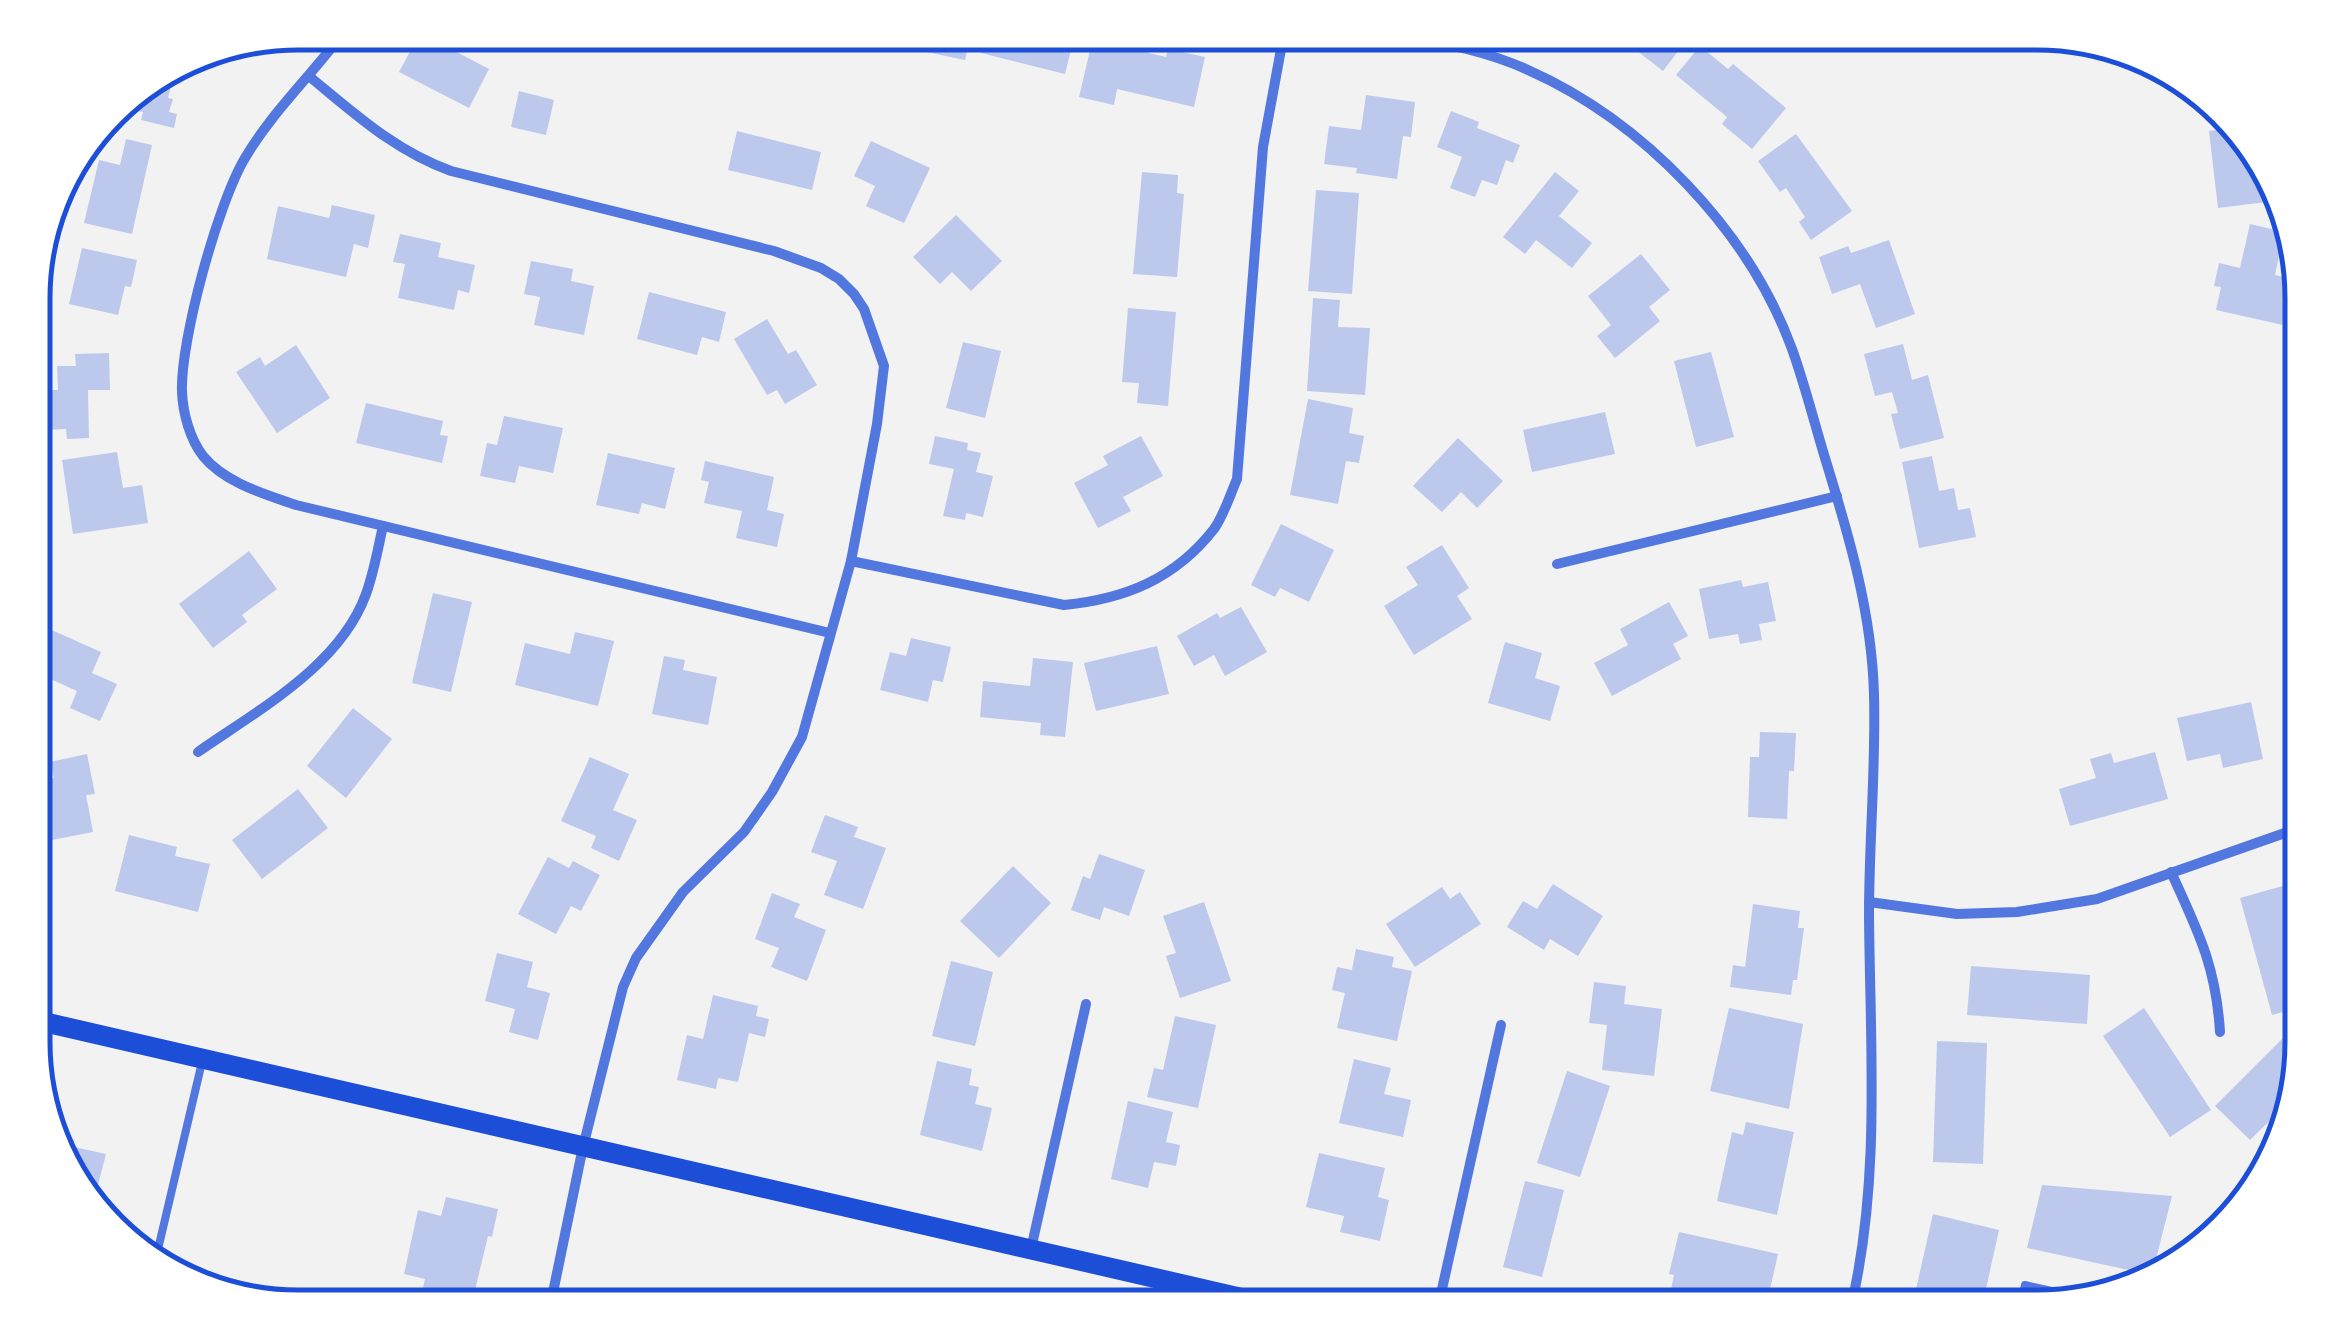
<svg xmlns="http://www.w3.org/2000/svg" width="2335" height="1340" viewBox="0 0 2335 1340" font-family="Poppins,sans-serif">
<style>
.building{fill:#bdc9ec}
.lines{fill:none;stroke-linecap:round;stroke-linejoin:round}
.service{stroke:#5277de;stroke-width:8}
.minor{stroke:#5277de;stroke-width:10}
.secondary{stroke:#1d4ed8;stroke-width:20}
.rim{fill:none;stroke:#1d4ed8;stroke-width:5}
</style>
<rect width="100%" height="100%" fill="#f2f2f2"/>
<g class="building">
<polygon points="420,33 447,33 455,37 449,48 489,69 469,108 399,72"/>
<polygon points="879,33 971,33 965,60 878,42"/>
<polygon points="986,33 1075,34 1065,74 981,53"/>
<polygon points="1094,33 1135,40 1132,49 1166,57 1168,49 1205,57 1194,107 1117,89 1114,105 1079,97"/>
<polygon points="1627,33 1692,33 1663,71 1631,46 1633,37"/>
<polygon points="1700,46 1728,69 1733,64 1786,108 1752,149 1722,124 1727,117 1676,75"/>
<polygon points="176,65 168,98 173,99 169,112 177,114 174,128 141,120 143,112 117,106 123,99"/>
<polygon points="519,91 554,100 546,135 511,127"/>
<polygon points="1366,95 1415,102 1411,137 1403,136 1397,179 1356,173 1357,168 1324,164 1329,126 1361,130"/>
<polygon points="1451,111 1479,122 1477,128 1520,145 1513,163 1506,160 1497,185 1482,180 1475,197 1450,188 1462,157 1437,147"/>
<polygon points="2234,128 2258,151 2275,201 2218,208 2209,131"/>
<polygon points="737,131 821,152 812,190 728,170"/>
<polygon points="1796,134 1852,211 1811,240 1799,222 1805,217 1786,188 1780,192 1758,161"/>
<polygon points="126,139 152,145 132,234 84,223 99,160 120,165"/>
<polygon points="871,141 930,168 904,223 866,206 875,186 854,176"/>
<polygon points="1142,172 1178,175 1177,193 1184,194 1177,277 1133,274"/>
<polygon points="1555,172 1579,191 1559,216 1592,243 1572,268 1536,240 1525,254 1503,237"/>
<polygon points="1316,190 1359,193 1352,294 1308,291"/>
<polygon points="332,205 375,215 368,248 354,244 346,277 267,259 278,206 329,218"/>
<polygon points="956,215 1002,261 971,291 952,272 940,284 913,257"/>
<polygon points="2250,224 2284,232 2275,275 2293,279 2283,325 2216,310 2221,287 2214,286 2219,263 2240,268"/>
<polygon points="400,234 441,243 438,257 475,265 469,293 458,290 454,310 398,298 405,264 393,262"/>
<polygon points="1889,240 1915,314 1876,328 1860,284 1832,294 1819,257 1848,246 1851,253"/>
<polygon points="82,248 137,260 131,287 125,286 118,315 69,304"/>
<polygon points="1641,254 1670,290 1649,307 1660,321 1615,358 1597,336 1611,325 1588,296"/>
<polygon points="531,261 573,269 571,281 594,286 584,335 534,325 540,297 524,294"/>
<polygon points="649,292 726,312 719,342 702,337 697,355 637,339"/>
<polygon points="1313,298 1340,300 1338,327 1370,328 1365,395 1307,391"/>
<polygon points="1128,308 1176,312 1168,406 1137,403 1139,383 1122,382"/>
<polygon points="767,319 788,354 796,350 817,385 785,404 777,390 767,395 734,339"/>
<polygon points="963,342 1001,351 985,418 946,408"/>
<polygon points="1903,344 1912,380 1928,375 1944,438 1900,449 1891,414 1898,413 1892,392 1875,396 1864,354"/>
<polygon points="296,345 330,398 277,433 236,372 260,357 265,366"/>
<polygon points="1711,352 1734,437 1696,447 1674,361"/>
<polygon points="109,353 110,390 88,390 89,438 67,439 66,429 43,430 43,390 58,390 57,366 76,366 75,354"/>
<polygon points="1308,399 1353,408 1349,433 1364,436 1359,463 1346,461 1338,504 1290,495"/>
<polygon points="366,403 443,421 440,435 448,436 442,463 356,443"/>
<polygon points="1605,412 1615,454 1532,472 1523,430"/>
<polygon points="504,416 563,428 553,473 519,466 515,483 480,476 487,443 497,445"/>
<polygon points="935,436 968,443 967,450 981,453 976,472 993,476 983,517 966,513 965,520 943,516 954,469 929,464"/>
<polygon points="1141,436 1163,476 1123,497 1131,511 1098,528 1074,483 1108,465 1103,456"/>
<polygon points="1458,438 1503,481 1477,508 1461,492 1442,512 1413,486"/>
<polygon points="117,452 123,488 142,485 148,523 73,534 62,460"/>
<polygon points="608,453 675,468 665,509 642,503 639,514 596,505"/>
<polygon points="1932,456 1939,491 1954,488 1958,510 1970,508 1976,537 1919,548 1902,462"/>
<polygon points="705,461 774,477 767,510 784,514 777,547 736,538 742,511 704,503 709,482 701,480"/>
<polygon points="1281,524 1334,550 1309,602 1280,588 1275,597 1251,585"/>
<polygon points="1442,545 1469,588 1457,596 1472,619 1414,655 1384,606 1418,585 1406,567"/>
<polygon points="249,551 277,589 242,615 247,622 213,648 179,604"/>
<polygon points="1741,580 1743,587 1768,582 1776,621 1759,624 1762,640 1740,644 1738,634 1709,639 1699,589"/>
<polygon points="433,593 472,602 451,692 412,683"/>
<polygon points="1669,602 1688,636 1673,644 1681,659 1612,696 1594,663 1628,645 1620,629"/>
<polygon points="1241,607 1267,652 1225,676 1214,655 1194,666 1177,636 1217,613 1220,618"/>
<polygon points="45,627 101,652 92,673 117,684 100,721 70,708 77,691 35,672 35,649"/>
<polygon points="575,632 614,641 598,706 515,685 525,643 570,654"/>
<polygon points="911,638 951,647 943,682 933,680 928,702 880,690 890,652 906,656"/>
<polygon points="1505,642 1542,653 1535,678 1560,686 1550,721 1488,703"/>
<polygon points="1157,646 1169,694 1096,711 1084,663"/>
<polygon points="664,656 685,660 683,670 717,677 708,725 652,714"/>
<polygon points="1033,658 1073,662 1065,737 1040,735 1041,723 980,717 983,681 1030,686"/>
<polygon points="2251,702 2263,759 2223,768 2220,754 2187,761 2177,718"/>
<polygon points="353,708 392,739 346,798 307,766"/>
<polygon points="1760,732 1796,733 1794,771 1789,771 1787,819 1748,817 1750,757 1759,757"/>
<polygon points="2155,752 2168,799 2070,826 2059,789 2096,778 2090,759 2111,753 2114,763"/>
<polygon points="87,754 95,794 86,795 93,832 52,840 41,781 54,778 50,762"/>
<polygon points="590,757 629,774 613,810 637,820 619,861 591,848 596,836 561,821"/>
<polygon points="298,789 328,828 262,879 232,840"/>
<polygon points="825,815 858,827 854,837 886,848 863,909 824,895 837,861 811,852"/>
<polygon points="129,835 177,847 175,856 210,864 198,912 115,891"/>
<polygon points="1099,854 1145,870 1129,916 1104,907 1100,920 1071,910 1083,876 1090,879"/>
<polygon points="548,857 569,868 573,861 600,875 581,911 571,906 556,934 518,914"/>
<polygon points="1013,866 1051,903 999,958 960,921"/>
<polygon points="1553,884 1603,916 1578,956 1550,939 1544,950 1507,927 1523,901 1537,909"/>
<polygon points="2286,885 2302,943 2302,1007 2272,1015 2240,898"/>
<polygon points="1442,887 1450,899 1460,892 1481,924 1415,967 1386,924"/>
<polygon points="772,893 800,904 794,917 826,930 807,981 771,967 779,948 755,939"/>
<polygon points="1204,902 1231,981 1180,998 1166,956 1176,953 1163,916"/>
<polygon points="1753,904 1800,911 1798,928 1804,928 1797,980 1793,980 1791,995 1730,987 1733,965 1745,967"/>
<polygon points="1356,949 1394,957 1392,967 1412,971 1397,1041 1337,1028 1345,993 1332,990 1337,967 1352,970"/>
<polygon points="497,953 533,962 527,987 550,993 538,1040 509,1032 515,1009 485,1001"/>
<polygon points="951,961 993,972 975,1046 932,1036"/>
<polygon points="1971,966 2090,975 2087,1024 1967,1015"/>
<polygon points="1594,982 1626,986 1624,1004 1662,1009 1654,1076 1602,1070 1607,1025 1589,1023"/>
<polygon points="713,995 758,1006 756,1016 769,1019 765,1037 749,1033 738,1082 718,1078 716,1089 677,1080 687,1035 703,1039"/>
<polygon points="1729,1008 1803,1024 1789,1109 1710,1091"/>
<polygon points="2144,1008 2211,1110 2170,1137 2103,1036"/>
<polygon points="1175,1016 1216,1025 1198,1108 1147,1097 1154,1068 1163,1070"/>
<polygon points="2302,1019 2302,1059 2289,1102 2250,1140 2215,1106"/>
<polygon points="1937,1041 1987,1043 1983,1164 1933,1162"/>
<polygon points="1354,1059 1391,1068 1384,1094 1411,1100 1403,1137 1339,1123"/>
<polygon points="937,1061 972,1069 969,1085 979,1087 975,1104 992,1108 982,1151 920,1135"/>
<polygon points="1567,1071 1610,1086 1580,1177 1537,1163"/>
<polygon points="1128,1101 1173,1112 1166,1142 1180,1145 1176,1166 1154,1162 1148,1188 1111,1179"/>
<polygon points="1746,1122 1794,1132 1777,1215 1717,1201 1732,1132 1743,1135"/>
<polygon points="60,1144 106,1154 93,1204 77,1189"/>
<polygon points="1319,1153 1385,1168 1378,1197 1389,1200 1380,1241 1340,1232 1344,1216 1306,1207"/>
<polygon points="1525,1181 1564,1190 1542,1277 1503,1267"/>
<polygon points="2042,1185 2172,1196 2152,1275 2027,1248"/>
<polygon points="446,1197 498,1209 492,1237 488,1236 471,1307 421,1297 425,1279 404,1274 418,1210 441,1216"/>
<polygon points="1933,1214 1999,1230 1982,1307 1912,1307"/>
<polygon points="1679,1232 1778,1254 1766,1307 1687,1306 1689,1294 1671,1290 1674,1275 1669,1274"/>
</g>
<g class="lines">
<g class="service">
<polyline points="155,1262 202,1062"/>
<polyline points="2020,1307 2025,1285 2083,1298"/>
</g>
<g class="minor">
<path d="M343,33C311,76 272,112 245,158C218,203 180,341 182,392C183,414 190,439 203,456C225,483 265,494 296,505L830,633"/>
<path d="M1389,33C1436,42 1485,50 1528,70C1643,121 1749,231 1792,349C1805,385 1814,422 1825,458C1849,536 1872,613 1874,695C1876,768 1869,841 1869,915C1870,1045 1881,1179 1851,1307"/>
<path d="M310,77C355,114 395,151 451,171L774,251L821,268L839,279L854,294L864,309L884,366L877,424L851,561L802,737L772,792L744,832L683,892L636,958L623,987L583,1147L550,1307"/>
<path d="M851,561L1064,605C1125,599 1175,579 1214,529C1224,515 1230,495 1237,479L1263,147L1284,33"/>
<polyline points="1557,564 1837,496"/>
<path d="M198,752C258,710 340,666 366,594C374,572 378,548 383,526"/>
<path d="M2171,872C2198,931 2216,966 2220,1032"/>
<polyline points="1869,902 1957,914 2017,912 2097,899 2302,827"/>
<polyline points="1031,1249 1086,1004"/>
<polyline points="1438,1307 1501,1025"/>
</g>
<polyline class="secondary" points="35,1020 1281,1307"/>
</g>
<path d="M0 0H2335V1340H0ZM298 50H2037A248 248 0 0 1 2285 298V1042A248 248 0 0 1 2037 1290H298A248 248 0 0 1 50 1042V298A248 248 0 0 1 298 50Z" fill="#fff" fill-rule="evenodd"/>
<path class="rim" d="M298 50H2037A248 248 0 0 1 2285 298V1042A248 248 0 0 1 2037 1290H298A248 248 0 0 1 50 1042V298A248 248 0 0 1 298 50Z"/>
</svg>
